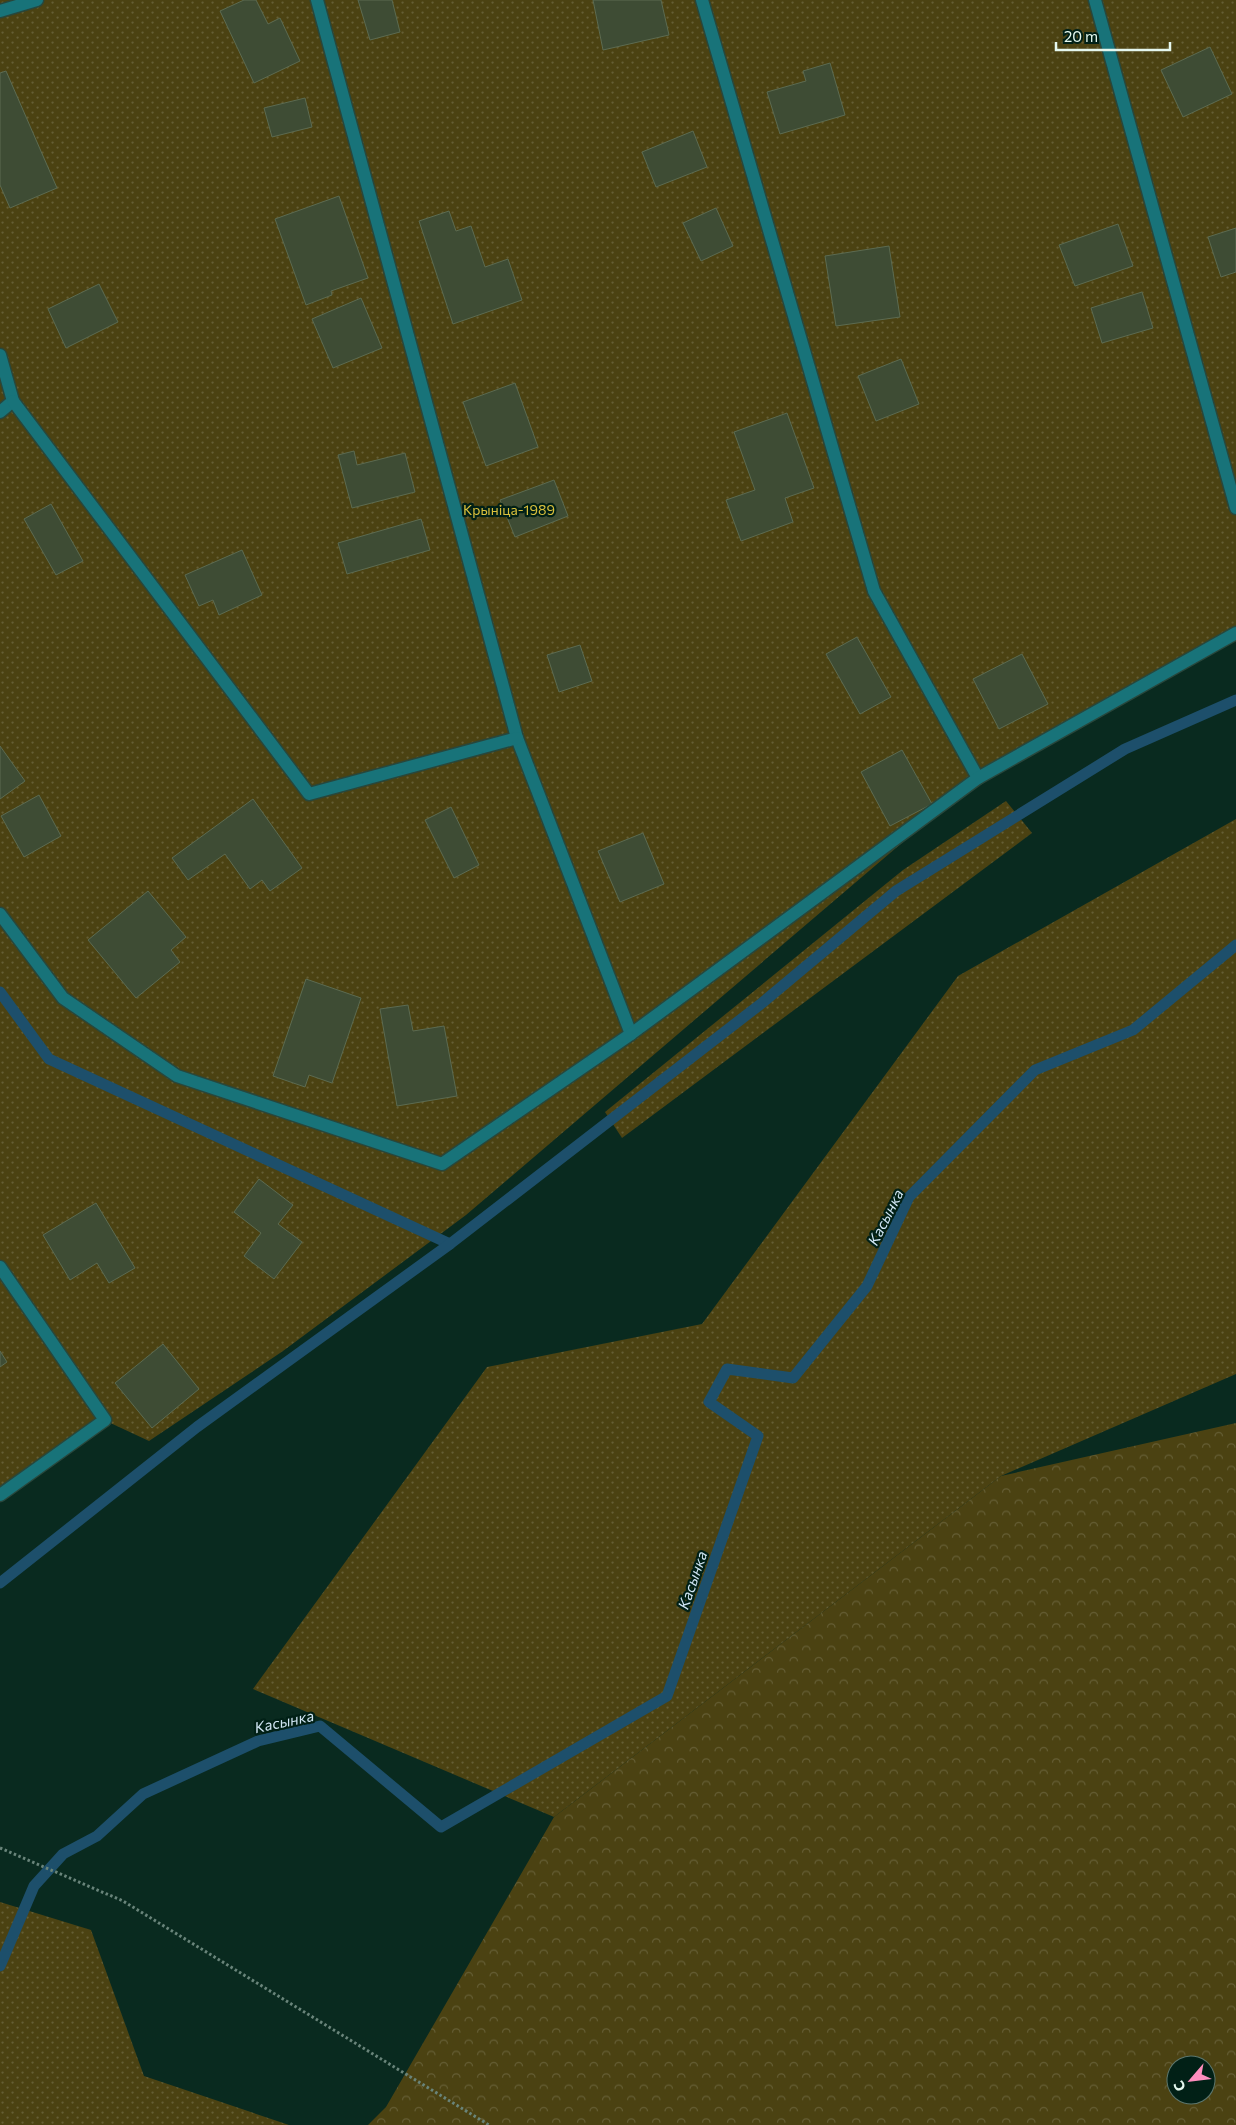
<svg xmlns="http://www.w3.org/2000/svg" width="1236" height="2125" viewBox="0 0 1236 2125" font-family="Commissioner,sans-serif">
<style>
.grass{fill:url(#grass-dots)}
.forest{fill:url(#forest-crowns);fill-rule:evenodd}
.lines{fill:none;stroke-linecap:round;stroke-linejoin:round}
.stream{stroke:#1d4f6b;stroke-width:11}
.building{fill:#3e4c34;stroke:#5c6b51}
.minor-casing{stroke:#28473c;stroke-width:15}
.path{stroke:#69847a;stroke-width:3;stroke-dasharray:2.5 2.5;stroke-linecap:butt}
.minor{stroke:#187379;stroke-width:12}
.labels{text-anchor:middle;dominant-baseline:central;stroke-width:4.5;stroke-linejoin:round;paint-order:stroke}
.park-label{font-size:14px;fill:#dbc13d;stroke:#012016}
.water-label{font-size:15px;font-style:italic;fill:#d1e6f4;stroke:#012016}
</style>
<defs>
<pattern id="grass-dots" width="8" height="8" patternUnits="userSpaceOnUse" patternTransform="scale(1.25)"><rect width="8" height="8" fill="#4b4212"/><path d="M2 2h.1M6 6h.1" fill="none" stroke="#655e35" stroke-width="1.8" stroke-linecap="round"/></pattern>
<pattern id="forest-crowns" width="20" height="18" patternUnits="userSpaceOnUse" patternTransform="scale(1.25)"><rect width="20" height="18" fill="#4b4212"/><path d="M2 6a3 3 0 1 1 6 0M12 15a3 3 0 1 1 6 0" fill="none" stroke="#655e35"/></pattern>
</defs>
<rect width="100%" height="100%" fill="#092a1f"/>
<g class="grass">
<polygon points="0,0 1236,0 1236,633 978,778 466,1215 283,1351 149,1441 104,1420 0,1495"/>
<polygon points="1006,801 1032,833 622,1138 605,1112 903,870"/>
<polygon points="1236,819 1236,1374 1001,1476 554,1817 253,1689 487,1367 702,1324 958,976"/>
<polygon points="0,1902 91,1930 144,2076 289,2125 0,2125"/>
</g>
<path class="forest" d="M1236,1423V2125H368L386,2107L554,1817L1001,1476ZM1176,2065H1206V2095H1176Z"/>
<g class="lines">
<g class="stream">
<polyline points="0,992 49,1059 450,1244"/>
<polyline points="0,1583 197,1427 450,1244 762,1003 896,891 1125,749 1236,700"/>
<polyline points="0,1966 34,1886 63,1854 97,1836 143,1794 258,1741 320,1726 441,1827 667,1696 758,1436 709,1402 727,1369 793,1378 867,1286 909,1197 1035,1070 1133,1030 1236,945"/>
</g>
</g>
<g class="building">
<polygon points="244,0 256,0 268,24 280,18 300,61 254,83 220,11"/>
<polygon points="358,0 392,0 400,32 370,40"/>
<polygon points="593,0 661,0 669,35 603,50"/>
<polygon points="1210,47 1232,94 1183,117 1161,70"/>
<polygon points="830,63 845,115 780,134 767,92 806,81 803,71"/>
<polygon points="6,71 57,188 10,208 0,185 0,73"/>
<polygon points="305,98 312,127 272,137 264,108"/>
<polygon points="693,131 707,167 656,187 642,152"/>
<polygon points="339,196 368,278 331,291 332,295 306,305 275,219"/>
<polygon points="716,208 733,246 701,261 683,223"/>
<polygon points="449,211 456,231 471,226 485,267 508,259 522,300 453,324 419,221"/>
<polygon points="1118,224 1133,266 1075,286 1059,245"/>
<polygon points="1236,228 1236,272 1221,277 1208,237"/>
<polygon points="889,246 900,317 836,326 825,256"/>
<polygon points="99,284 118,322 66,348 48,309"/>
<polygon points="1142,292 1153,328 1102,343 1091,308"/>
<polygon points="361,298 382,348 333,368 312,319"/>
<polygon points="901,359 919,404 876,421 858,376"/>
<polygon points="515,383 538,447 486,466 463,402"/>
<polygon points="787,413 814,488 785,498 793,522 741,541 726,500 755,490 734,432"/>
<polygon points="354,451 357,465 405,453 415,492 352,508 338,455"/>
<polygon points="554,480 568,516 515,537 500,500"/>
<polygon points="51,504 83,561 56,575 24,519"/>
<polygon points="421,519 430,550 347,574 338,543"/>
<polygon points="242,550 262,595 219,615 213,600 199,606 185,575"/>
<polygon points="857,637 891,697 860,714 826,654"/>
<polygon points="580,645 592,681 559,692 547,655"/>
<polygon points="1022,654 1048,704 999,729 973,679"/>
<polygon points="0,746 25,781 0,799"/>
<polygon points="902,750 932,804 890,826 861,772"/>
<polygon points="39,795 61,836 24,857 1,816"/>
<polygon points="253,799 302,868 270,891 262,880 250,889 225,854 188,880 172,858"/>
<polygon points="451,807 479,865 454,878 425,820"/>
<polygon points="643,833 664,884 620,902 598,851"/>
<polygon points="148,891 186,937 171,950 180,962 136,998 88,940"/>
<polygon points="306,979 361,998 332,1083 309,1075 305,1087 273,1076"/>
<polygon points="408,1005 413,1031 444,1026 457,1096 397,1106 380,1009"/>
<polygon points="259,1179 293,1205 278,1224 302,1242 274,1279 244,1256 261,1233 234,1212"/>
<polygon points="96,1203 135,1268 109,1283 97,1263 70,1280 43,1235"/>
<polygon points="163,1344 199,1389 152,1428 115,1383"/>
<polygon points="0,1351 7,1362 0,1367"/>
</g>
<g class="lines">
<g class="minor-casing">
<g id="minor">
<polyline points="317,0 517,738 631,1034"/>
<polyline points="702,0 874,591 978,778"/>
<polyline points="1095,0 1236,508"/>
<polyline points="0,11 37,0"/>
<polyline points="0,355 13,401 0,412"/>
<polyline points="13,401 309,794 517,738"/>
<polyline points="0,914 63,998 177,1076 442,1164 631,1034 978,778 1236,633"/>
<polyline points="0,1267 105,1420 0,1495"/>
</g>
</g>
<polyline class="path" points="0,1848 123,1901 489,2125"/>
<use href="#minor" class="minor"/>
</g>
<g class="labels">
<g class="park-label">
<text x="509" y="509">Крыніца-1989</text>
</g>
<g class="water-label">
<text transform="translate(885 1217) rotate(-63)">Касынка</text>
<text transform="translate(692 1580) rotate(-71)">Касынка</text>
<text transform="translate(284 1721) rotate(-12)">Касынка</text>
</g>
</g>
<g transform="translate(1191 2080) rotate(242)"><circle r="24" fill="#012016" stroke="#5c766d"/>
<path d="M0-4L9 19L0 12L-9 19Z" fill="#fd8ebe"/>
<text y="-8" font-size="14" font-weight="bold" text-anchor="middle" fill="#e5f8ef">С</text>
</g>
<path d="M1056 42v8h114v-8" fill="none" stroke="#e5f8ef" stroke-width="2.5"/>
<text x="1064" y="42" font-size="15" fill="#e5f8ef" stroke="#012016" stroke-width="4" paint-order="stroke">20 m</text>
</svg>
